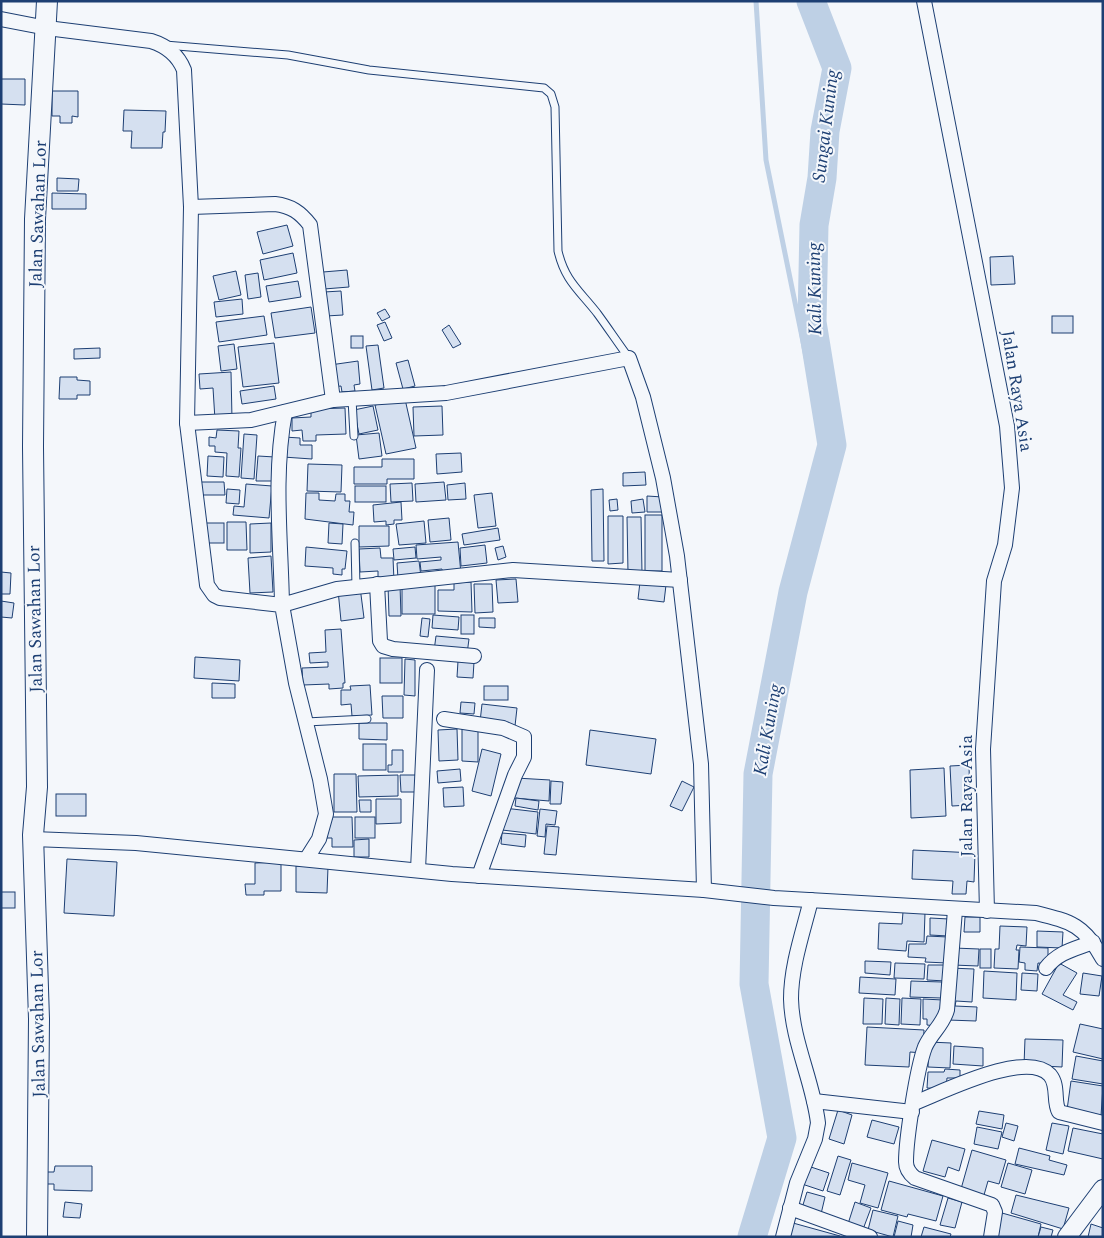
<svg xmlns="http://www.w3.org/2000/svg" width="1104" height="1238" viewBox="0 0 1104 1238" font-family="Spectral,serif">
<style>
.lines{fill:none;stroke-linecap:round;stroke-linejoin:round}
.stream{stroke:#bed0e5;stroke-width:5}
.river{stroke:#bed0e5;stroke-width:29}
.building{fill:#d5e0f0;stroke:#1d3f73}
.service-casing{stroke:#1d3f73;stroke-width:9}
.minor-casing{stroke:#1d3f73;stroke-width:16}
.tertiary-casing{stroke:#1d3f73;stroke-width:20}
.secondary-casing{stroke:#1d3f73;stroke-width:22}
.service{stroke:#f4f7fb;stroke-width:7}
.minor{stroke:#f4f7fb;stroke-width:14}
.tertiary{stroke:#f4f7fb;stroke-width:18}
.secondary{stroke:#f4f7fb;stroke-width:20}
.labels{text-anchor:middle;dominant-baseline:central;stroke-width:4;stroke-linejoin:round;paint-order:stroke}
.street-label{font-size:18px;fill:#1d3f73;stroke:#f4f7fb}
.water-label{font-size:19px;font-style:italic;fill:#1d3f73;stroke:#f4f7fb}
</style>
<rect width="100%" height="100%" fill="#f4f7fb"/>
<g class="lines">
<polyline class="stream" points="756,1 766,160 824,445 822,457"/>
<polyline class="river" points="752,1237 782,1138 754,984 758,774 793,592 832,445 812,322 814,225 822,178 825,131 837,68 811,1"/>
</g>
<g class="building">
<polygon points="1,79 25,79 25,105 1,104"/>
<polygon points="52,91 78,91 78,117 72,116 72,123 60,123 60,116 52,116"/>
<polygon points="124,110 166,111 165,132 163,132 162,148 131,148 132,131 123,131"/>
<polygon points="57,178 79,179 78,191 57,191"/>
<polygon points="52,193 86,194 86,209 52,209"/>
<polygon points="287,225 293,246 263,254 257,232"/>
<polygon points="293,253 297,273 264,280 260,260"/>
<polygon points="1013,256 1015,284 991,285 990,257"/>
<polygon points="347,270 349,287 324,289 323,272"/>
<polygon points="236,271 241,295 219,300 213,276"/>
<polygon points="258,273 261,297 248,299 245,275"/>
<polygon points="298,281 301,297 269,302 266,286"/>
<polygon points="341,291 343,315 326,316 324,292"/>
<polygon points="242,299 243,314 216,317 214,302"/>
<polygon points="311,307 315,333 275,338 271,313"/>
<polygon points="385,309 390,317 382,321 377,313"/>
<polygon points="264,316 267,335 219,342 216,322"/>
<rect x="1052" y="316" width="21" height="17"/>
<polygon points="385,322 392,338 384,341 377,325"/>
<polygon points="449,325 461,344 453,348 442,330"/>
<rect x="351" y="336" width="12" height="12"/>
<polygon points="274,343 279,383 243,387 238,347"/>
<polygon points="234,344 237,369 221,371 218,346"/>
<polygon points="378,345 384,388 372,390 366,346"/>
<polygon points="100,348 100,358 74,359 74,349"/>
<polygon points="408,360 415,386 403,389 396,363"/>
<polygon points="358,361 360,384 354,385 355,391 342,392 341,386 333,387 330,365"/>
<polygon points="231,372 232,419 215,420 213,388 200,389 199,374"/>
<polygon points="60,377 77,377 77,380 90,381 90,395 77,395 77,399 59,399"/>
<polygon points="274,386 276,399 242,404 240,391"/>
<polygon points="405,399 416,448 386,454 375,405"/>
<polygon points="373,406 378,430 359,434 354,410"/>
<polygon points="442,406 443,435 414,436 413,407"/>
<polygon points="345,408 346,434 316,435 316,441 303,441 302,430 292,431 292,418 311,417 311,409"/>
<polygon points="217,430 239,431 238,448 241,448 239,477 226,476 227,453 215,452 215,446 209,446 209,437 216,438"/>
<polygon points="379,433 382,456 359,459 356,435"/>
<polygon points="244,434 257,435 254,479 241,478"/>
<polygon points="284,437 300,438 300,445 312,445 312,459 283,457"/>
<polygon points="461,453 462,472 437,474 436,454"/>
<polygon points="208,456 224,457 223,477 207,476"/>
<polygon points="258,456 275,457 273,481 256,481"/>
<polygon points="382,459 414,459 414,479 387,479 387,484 354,484 354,467 382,467"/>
<polygon points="308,464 342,465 341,492 307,491"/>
<polygon points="645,472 646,485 623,486 623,473"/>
<polygon points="199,482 224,482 225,495 199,495"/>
<polygon points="444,482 446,500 416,502 415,484"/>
<polygon points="412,483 413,501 391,502 390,484"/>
<polygon points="465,483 466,499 448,500 447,485"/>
<polygon points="246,484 272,486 269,518 233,515 234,506 244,507"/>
<rect x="355" y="486" width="31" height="16"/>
<polygon points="227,489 240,490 239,504 226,503"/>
<polygon points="603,489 604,561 592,561 591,490"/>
<polygon points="306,493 319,493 319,500 335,501 336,494 345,494 345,501 350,501 349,512 354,512 353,525 305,519"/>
<polygon points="492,493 496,526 478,528 474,495"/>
<polygon points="647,496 663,497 663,512 647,512"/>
<polygon points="617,499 618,510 610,511 609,500"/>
<polygon points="643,499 645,512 632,513 631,501"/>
<polygon points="401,502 402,520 394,520 394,524 386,525 386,521 374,522 373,505"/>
<rect x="645" y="515" width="17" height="56"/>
<polygon points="608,516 623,516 623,563 608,564"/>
<polygon points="627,517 641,517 642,573 628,573"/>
<polygon points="449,518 451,540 430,542 428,520"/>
<polygon points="424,521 426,543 399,545 396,524"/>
<polygon points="227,522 246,522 247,550 227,550"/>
<rect x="205" y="523" width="19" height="20"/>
<polygon points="271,523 271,552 250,553 250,524"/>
<polygon points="329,523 343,524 342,544 328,543"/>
<polygon points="359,526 389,526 389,546 359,547"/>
<polygon points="498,528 500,540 464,545 462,534"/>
<polygon points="458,542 461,574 443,575 442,569 421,571 420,562 441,560 441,557 417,559 416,545"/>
<polygon points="485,545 487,563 461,566 460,548"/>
<polygon points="503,546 506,557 498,560 495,548"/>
<polygon points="306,547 347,551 345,569 342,569 342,575 333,574 333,568 305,566"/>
<polygon points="415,547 416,558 394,560 393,549"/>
<polygon points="380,548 381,558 393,558 394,581 378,582 378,571 360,572 359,549"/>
<polygon points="271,556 273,592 250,593 248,558"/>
<polygon points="419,561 421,577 398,579 397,563"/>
<polygon points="1,572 11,573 10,594 1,594"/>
<polygon points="516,579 518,602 498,603 496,580"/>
<polygon points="471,582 472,612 438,611 438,590 454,590 454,583"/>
<polygon points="640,582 666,585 664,602 638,599"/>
<polygon points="474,584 492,584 493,612 475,613"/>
<polygon points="388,585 400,585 401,616 389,616"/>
<rect x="402" y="585" width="33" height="29"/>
<polygon points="360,587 364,618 341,621 338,590"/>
<polygon points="1,601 14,603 12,618 1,617"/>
<polygon points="433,615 459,617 458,630 432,628"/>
<rect x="461" y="615" width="13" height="19"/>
<polygon points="422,618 430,619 428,637 420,636"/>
<polygon points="479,618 495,618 495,628 479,627"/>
<polygon points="341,629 345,683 343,683 343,688 329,689 329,684 303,685 302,668 328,667 328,662 310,663 309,653 326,652 325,630"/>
<polygon points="436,636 469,639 467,654 434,651"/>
<polygon points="195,657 240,660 239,681 194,678"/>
<rect x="380" y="658" width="22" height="25"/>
<polygon points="405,659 415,660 415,696 404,695"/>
<polygon points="458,661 474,662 473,678 457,677"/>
<polygon points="212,683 235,684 235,698 212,698"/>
<polygon points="370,685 372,715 352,716 351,704 341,705 341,690 351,690 350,686"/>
<rect x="484" y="686" width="24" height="14"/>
<polygon points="382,696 403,696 403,718 383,718"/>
<polygon points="461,702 475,703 474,714 460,713"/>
<polygon points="482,704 517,708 515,726 480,722"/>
<polygon points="359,723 387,723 387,740 359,739"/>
<polygon points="462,728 478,728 478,762 462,761"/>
<polygon points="457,729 458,760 439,761 438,730"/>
<polygon points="590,730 656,739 651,774 586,765"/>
<rect x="363" y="744" width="23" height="26"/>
<polygon points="482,749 501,754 491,796 472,791"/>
<polygon points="392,750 403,750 403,772 388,772 388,765 392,765"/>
<polygon points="969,765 970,805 952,806 950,766"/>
<polygon points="944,768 946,816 911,818 910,770"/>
<polygon points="460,769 461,781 438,783 437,771"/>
<polygon points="334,774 356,774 357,812 334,812"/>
<polygon points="398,775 398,796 359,797 358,776"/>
<polygon points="400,775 420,775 421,792 401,792"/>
<polygon points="516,778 550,780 549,801 514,798"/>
<polygon points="551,781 563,782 561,804 550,804"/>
<polygon points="682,781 694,787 682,811 670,806"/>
<polygon points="463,787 464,806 444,807 443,788"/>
<rect x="56" y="794" width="30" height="22"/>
<polygon points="516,798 539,801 538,810 515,806"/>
<polygon points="376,799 401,799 401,823 376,824"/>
<polygon points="359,800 371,800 371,812 360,812"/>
<polygon points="504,808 538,812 536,834 502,830"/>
<polygon points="540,809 557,811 555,825 546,824 545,837 537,836"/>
<polygon points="332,817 352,817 353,847 332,847 332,838 326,838 326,820 332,820"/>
<rect x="355" y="817" width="20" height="21"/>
<polygon points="547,826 559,827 556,855 544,854"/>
<polygon points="502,833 526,835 525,847 501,844"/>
<polygon points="369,839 369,857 354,857 354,840"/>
<polygon points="913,850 975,853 974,882 967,881 966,894 952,894 953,881 912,879"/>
<polygon points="67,859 117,862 114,916 64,913"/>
<polygon points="281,862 281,891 264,891 264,895 246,895 245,884 255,884 255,863"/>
<polygon points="296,866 328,867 327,893 296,892"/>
<rect x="1" y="892" width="14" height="16"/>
<polygon points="903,912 925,913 924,942 907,941 906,951 878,949 879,923 902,924"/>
<polygon points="965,917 980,917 980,932 964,932"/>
<polygon points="930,918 949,919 948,936 930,935"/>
<polygon points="1000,926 1027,927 1026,946 1017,945 1016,950 1019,950 1018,969 994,968 995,949 999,949"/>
<polygon points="1037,931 1063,932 1062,948 1037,947"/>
<polygon points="927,936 948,937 947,963 925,962 926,958 908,957 909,944 926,944"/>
<polygon points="1020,947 1048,948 1048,964 1038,963 1037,971 1025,970 1025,963 1019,962"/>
<polygon points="954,948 979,949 978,966 953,965"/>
<rect x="980" y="949" width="11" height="19"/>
<polygon points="865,961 891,962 890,975 865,973"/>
<polygon points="895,963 925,964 924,979 894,978"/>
<polygon points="1059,963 1077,973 1063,995 1077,1002 1073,1010 1042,994"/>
<polygon points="928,965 947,965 946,981 927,980"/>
<polygon points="950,968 974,969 972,1002 956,1001 955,1006 977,1007 976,1021 948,1020"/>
<polygon points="984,971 1017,973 1016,1000 983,998"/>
<polygon points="1022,973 1038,974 1037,991 1021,990"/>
<polygon points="1083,973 1102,976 1099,996 1080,994"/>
<polygon points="860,977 896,979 895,995 859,993"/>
<polygon points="911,981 942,982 941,998 910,997"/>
<polygon points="864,998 883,999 882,1024 863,1024"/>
<polygon points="886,998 900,999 899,1025 885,1024"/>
<polygon points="902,998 921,999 920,1025 901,1024"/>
<polygon points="923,999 943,1000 936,1026 927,1025 927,1019 923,1019"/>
<polygon points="1080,1024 1103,1029 1103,1059 1073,1052"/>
<polygon points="867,1027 924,1030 923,1053 910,1052 909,1067 865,1065"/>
<polygon points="1025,1039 1063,1040 1062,1067 1024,1065"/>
<polygon points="929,1042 951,1043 950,1068 928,1067"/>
<polygon points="954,1046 983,1048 983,1066 953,1064"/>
<polygon points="1076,1056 1103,1061 1103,1084 1072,1079"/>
<polygon points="945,1069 960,1070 960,1078 947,1078 946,1089 927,1088 928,1072 944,1072"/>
<polygon points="1071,1081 1103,1086 1101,1116 1067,1110"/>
<polygon points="838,1110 852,1115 844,1144 829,1139"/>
<polygon points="979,1111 1004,1115 1002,1129 976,1124"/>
<polygon points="872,1120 899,1127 894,1144 867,1137"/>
<polygon points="1006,1123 1018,1126 1014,1141 1002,1137"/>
<polygon points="1052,1123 1069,1126 1063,1154 1046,1150"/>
<polygon points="977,1127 1002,1132 998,1149 974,1144"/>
<polygon points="1073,1128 1103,1134 1103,1159 1068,1151"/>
<polygon points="932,1140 965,1149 959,1171 948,1167 945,1177 923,1171"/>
<polygon points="1019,1148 1050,1156 1049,1160 1067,1165 1064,1175 1015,1164"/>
<polygon points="972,1150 1006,1160 999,1184 988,1181 984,1195 961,1189"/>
<polygon points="838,1156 851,1160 840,1195 827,1191"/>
<polygon points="852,1163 888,1173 878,1208 860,1203 865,1185 848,1180"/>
<polygon points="1008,1163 1032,1170 1025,1194 1001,1187"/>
<polygon points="55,1166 92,1166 92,1191 54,1190 54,1184 44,1184 44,1172 54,1172"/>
<polygon points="808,1166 829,1173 823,1191 802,1184"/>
<polygon points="889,1181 943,1196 936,1221 908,1214 907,1217 881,1210"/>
<polygon points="807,1192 825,1197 821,1214 802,1208"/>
<polygon points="1016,1195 1069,1208 1063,1229 1011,1213"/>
<polygon points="948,1198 962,1202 955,1228 940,1225"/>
<polygon points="65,1202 82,1204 80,1218 63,1217"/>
<polygon points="855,1202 871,1208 862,1232 847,1227"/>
<polygon points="873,1210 898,1216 893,1237 868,1230"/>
<polygon points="1002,1213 1041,1224 1038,1237 996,1237"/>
<polygon points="898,1221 913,1225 911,1237 894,1237"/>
<polygon points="793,1223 840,1236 840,1237 789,1237"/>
<polygon points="1091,1224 1103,1228 1103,1237 1088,1237"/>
<polygon points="924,1227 951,1234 950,1237 921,1237"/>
<polygon points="1041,1227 1053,1230 1051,1237 1038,1237"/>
</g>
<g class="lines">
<g class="service-casing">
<g id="service">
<path d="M165,45L288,55L369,70L544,88L551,94L555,107L558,251C565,281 579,290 597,313C608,328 618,343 629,358"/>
<polyline points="352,399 354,436"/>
<polyline points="355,543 356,587"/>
<polyline points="306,722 367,719"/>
</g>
</g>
<g class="minor-casing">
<g id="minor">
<polyline points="924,1 1007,426 1012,488 1005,545 994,581 983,749 987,911"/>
<path d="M1,19L47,28L151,41C167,46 178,55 184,70L191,207L187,423L207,585L214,595L220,598L282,605L296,683L320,779L326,814L319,839L307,858"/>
<path d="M191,207L275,204C291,206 300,212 310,225L333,400"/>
<path d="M285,412C273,476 281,542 282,605L337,589L513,570L680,580"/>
<polyline points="187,423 251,420 333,400 446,393 629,358 643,397 663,478 677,556 701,764 704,890"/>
<polyline points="377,584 380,641 383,646 393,649 474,656"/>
<polyline points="444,719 503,728 524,737 524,757 515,775 479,876"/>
<path d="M33,839L136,843L452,874L704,890L774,898L1036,913C1072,922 1084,925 1103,959"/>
<polyline points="418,870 427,670"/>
<path d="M955,910L947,1010C943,1025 931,1033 925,1047C917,1068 906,1139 906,1162C906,1169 910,1174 915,1178L992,1205L995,1212L991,1237"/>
<path d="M1046,968C1058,952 1075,949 1093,942"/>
<polyline points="814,1101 912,1112"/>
<path d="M914,1103C941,1093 1026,1049 1050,1075C1059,1086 1053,1101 1059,1112L1103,1123"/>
<polyline points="790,1208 870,1237"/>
<path d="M783,1237L797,1183L815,1139L818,1123C813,1081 792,1041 791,999C791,966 803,932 811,900"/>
</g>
</g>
<g class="tertiary-casing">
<polyline id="tertiary" points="1067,1237 1103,1189"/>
</g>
<g class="secondary-casing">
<polyline id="secondary" points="37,1237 39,1019 33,835 37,787 33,447 35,219 47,1"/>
</g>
<use href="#service" class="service"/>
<use href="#minor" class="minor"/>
<use href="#tertiary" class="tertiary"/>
<use href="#secondary" class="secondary"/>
</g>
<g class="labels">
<g class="street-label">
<text transform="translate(38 214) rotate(-88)">Jalan Sawahan Lor</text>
<text transform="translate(1017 391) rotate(81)">Jalan Raya Asia</text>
<text transform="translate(35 619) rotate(-91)">Jalan Sawahan Lor</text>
<text transform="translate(966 796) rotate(-90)">Jalan Raya Asia</text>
<text transform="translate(38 1024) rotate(-91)">Jalan Sawahan Lor</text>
</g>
<g class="water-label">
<text transform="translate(826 126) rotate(-83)">Sungai Kuning</text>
<text transform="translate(815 289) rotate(-91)">Kali Kuning</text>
<text transform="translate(768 730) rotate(-80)">Kali Kuning</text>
</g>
</g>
<rect width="1104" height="1238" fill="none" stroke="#1d3f73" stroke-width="5"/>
</svg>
